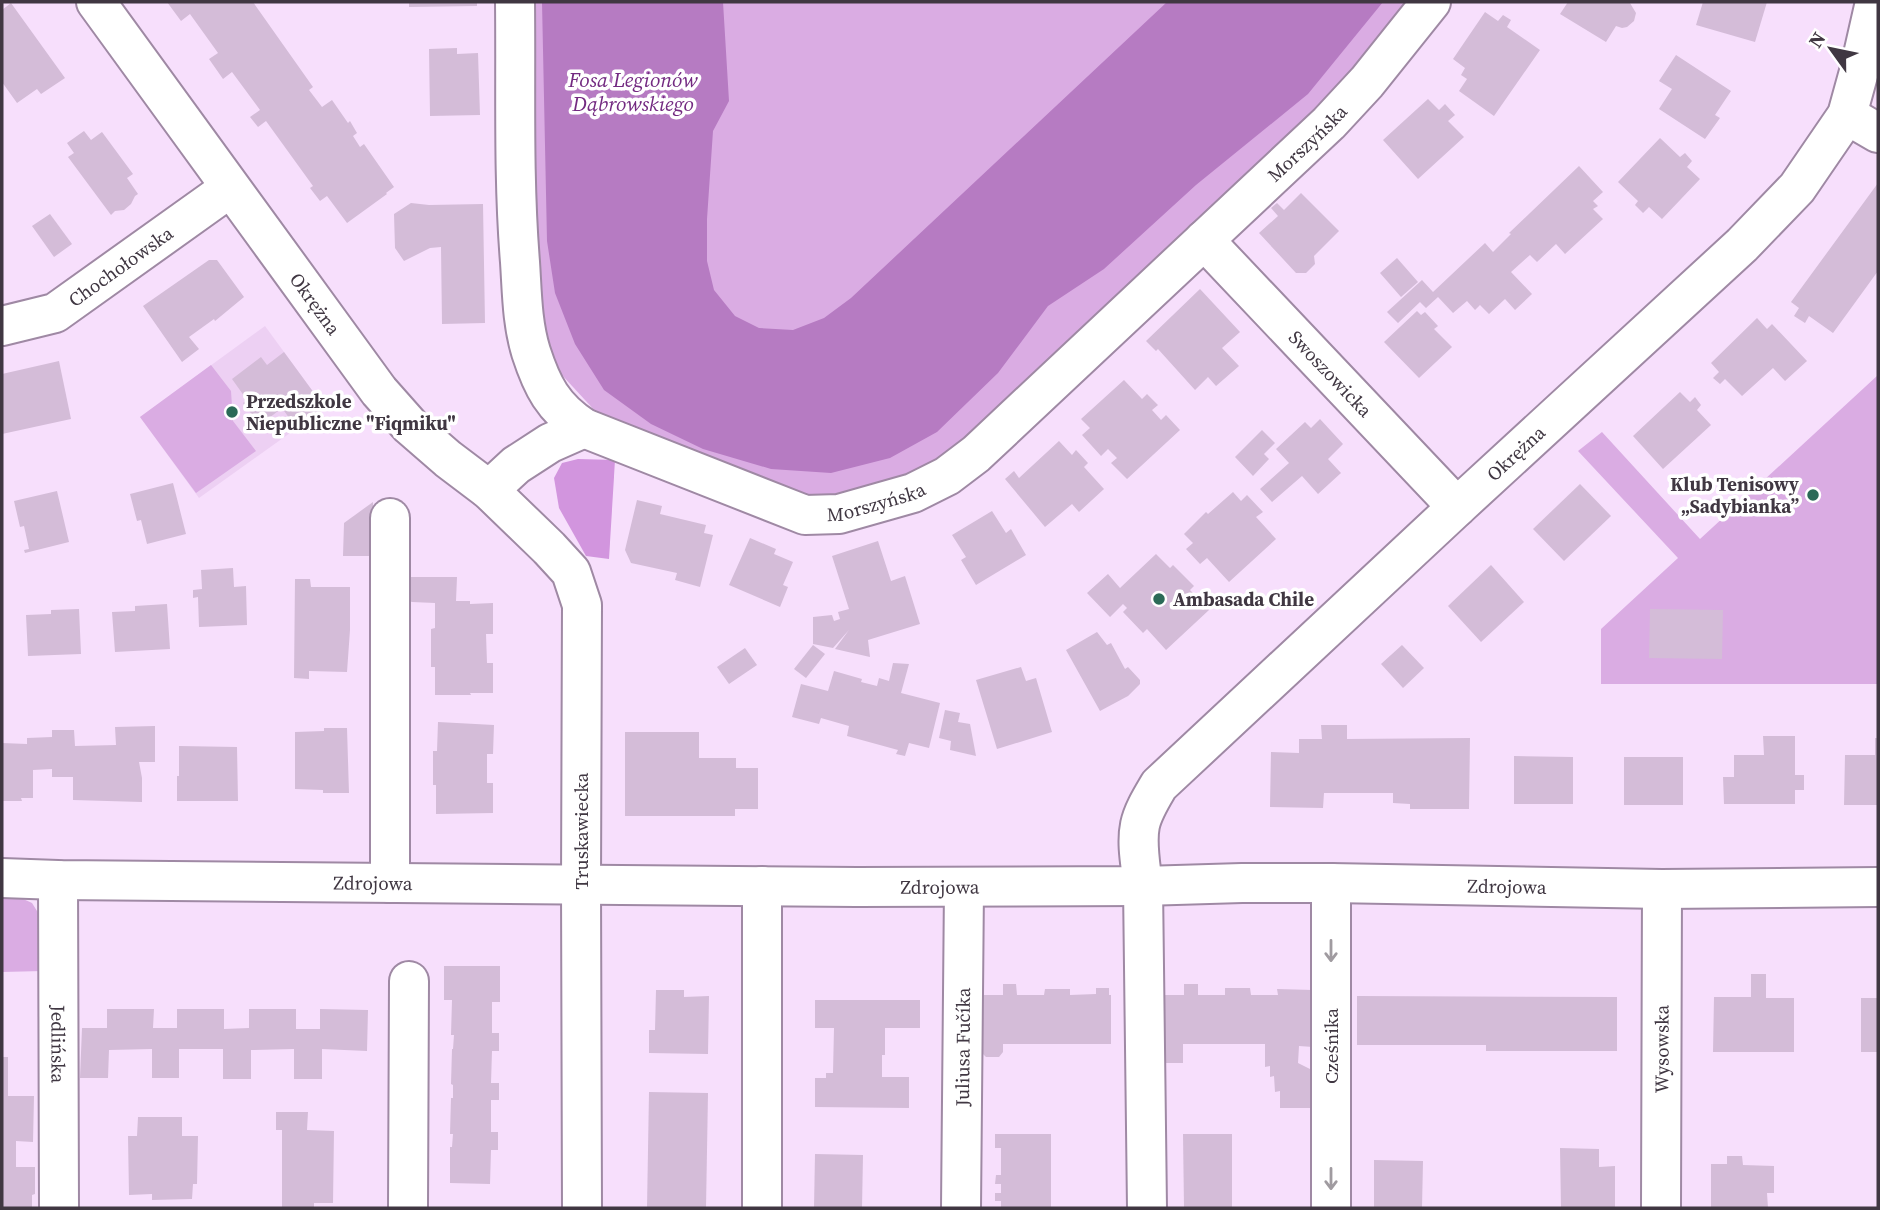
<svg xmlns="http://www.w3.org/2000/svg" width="1880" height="1210" viewBox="0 0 1880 1210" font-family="'Source Serif 4',serif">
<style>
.built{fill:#edd0f3}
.green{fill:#daace3}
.forest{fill:#d295de}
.water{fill:#b67bc2}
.building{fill:#d4bcd8}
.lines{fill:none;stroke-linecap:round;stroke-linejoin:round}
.minor-casing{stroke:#9f89a4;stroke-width:42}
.minor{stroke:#fff;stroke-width:38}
.oneway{stroke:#a09ba0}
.poi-dot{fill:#2b6a57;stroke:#fff;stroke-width:2.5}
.labels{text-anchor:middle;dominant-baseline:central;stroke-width:7;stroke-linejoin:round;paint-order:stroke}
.street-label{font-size:19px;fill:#403742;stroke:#fff}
.poi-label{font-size:19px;font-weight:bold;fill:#403742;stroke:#fff;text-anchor:start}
.water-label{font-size:21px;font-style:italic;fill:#732a81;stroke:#fff}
</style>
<rect width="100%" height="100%" fill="#f7dffc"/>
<polygon class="built" points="265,326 325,408 199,498 140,417"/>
<g class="green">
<polygon points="532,2 1408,2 1324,109 979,433 928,469 871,487 812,501 597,413 561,374 544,343 536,311"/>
<polygon points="211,365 231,391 233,421 256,451 196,493 140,417"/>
<polygon points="1878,375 1878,684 1601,684 1601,629 1678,558 1578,451 1602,432 1700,539"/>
<polygon points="2,897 21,898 32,903 42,919 43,971 2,972"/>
</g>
<polygon class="forest" points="578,459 615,460 609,559 586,556 559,508 554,478 562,463"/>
<polygon class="water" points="542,2 723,2 729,101 713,131 707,219 707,261 714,290 735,316 759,328 793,330 824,318 851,298 1167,2 1383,2 1308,94 1196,185 1104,269 1048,306 998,373 937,432 890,458 831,473 771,469 703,449 651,424 604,390 575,344 555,293 547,241"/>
<g class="building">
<polygon points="167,2 253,2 313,87 309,90 322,107 332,100 348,123 350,121 357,133 353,136 360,147 364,144 394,187 386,193 387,194 347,223 327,196 320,201 310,188 313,186 266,121 258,127 250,117 260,110 232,72 223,79 209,59 218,53 190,14 181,21"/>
<polygon points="409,2 477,2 477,6 409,7"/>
<polygon points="1568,2 1631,2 1630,3 1636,13 1634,21 1627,27 1622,28 1616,26 1606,42 1560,14"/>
<polygon points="1703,2 1767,2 1755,42 1696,25"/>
<polygon points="11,3 65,78 41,94 37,89 17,103 2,82 2,10"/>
<polygon points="1485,12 1498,21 1503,15 1511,20 1507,27 1540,50 1494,116 1459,91 1467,79 1461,75 1465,68 1453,59"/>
<polygon points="457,48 457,54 478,53 480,115 430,116 429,49"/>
<polygon points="1676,55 1731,91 1715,115 1720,118 1705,139 1659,109 1672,89 1659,81"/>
<polygon points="1428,99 1439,110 1445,104 1455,115 1448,121 1464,137 1418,179 1383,140"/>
<polygon points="84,131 91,140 102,132 133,174 127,178 138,194 135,196 131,204 124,210 115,211 111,215 68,157 74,153 67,143"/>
<polygon points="1660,138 1680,157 1685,153 1692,161 1687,167 1700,179 1662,219 1649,207 1643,213 1635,205 1638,201 1618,182"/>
<polygon points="1579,166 1603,192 1593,201 1598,206 1593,209 1603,219 1565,254 1556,244 1537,262 1530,255 1511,272 1532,294 1515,310 1505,299 1489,314 1480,305 1475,310 1467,301 1453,313 1438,297 1426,308 1420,302 1398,323 1387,312 1422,280 1433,292 1485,243 1493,252 1511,234 1509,233"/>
<polygon points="1878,183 1878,271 1833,333 1809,316 1805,323 1794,316 1799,308 1791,302"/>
<polygon points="1301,193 1339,231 1314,256 1315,264 1306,273 1296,273 1259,233 1278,216 1271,208 1277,203 1284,210"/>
<polygon points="411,203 429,205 483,204 485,323 442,324 441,247 430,248 404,261 395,248 394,214"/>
<polygon points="50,214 72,244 54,257 32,226"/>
<polygon points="1397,258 1418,282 1401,297 1380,273"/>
<polygon points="209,260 217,260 244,297 215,321 214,319 189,337 199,349 182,362 143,306"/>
<polygon points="1200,289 1240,332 1222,348 1239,366 1216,386 1208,377 1195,390 1158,349 1156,351 1146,341"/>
<polygon points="1417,311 1421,315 1425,312 1438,326 1434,329 1452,347 1419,378 1384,342"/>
<polygon points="1757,318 1767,329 1772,324 1807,361 1785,381 1773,368 1742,396 1725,379 1720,384 1713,378 1719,372 1711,363"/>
<polygon points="284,352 325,408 297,429 282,408 260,425 243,403 247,400 232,379 261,357 267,365"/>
<polygon points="59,361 71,419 2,434 2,374"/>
<polygon points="1124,380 1142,399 1147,394 1158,405 1152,410 1161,420 1166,415 1180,430 1127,479 1111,463 1117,458 1108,449 1101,456 1082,435 1090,428 1081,419"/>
<polygon points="1680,392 1690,402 1695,397 1701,405 1697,410 1711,425 1663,469 1633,436"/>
<polygon points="1320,419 1343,444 1328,459 1341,473 1318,494 1302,476 1272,502 1260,489 1289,463 1276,449 1305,422 1311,428"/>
<polygon points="1262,430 1275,443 1264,454 1269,459 1253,476 1235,457"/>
<polygon points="1059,441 1072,455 1076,450 1088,463 1084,467 1104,489 1079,512 1072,504 1045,527 1005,479 1014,471 1019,478"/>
<polygon points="173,483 186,534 147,544 141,520 137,521 130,494"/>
<polygon points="1580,484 1611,516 1564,561 1533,529"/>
<polygon points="57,491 69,542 25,553 24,550 29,549 24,526 20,527 14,501"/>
<polygon points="1233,492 1241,501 1247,495 1263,512 1256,517 1276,539 1229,582 1207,558 1200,564 1186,549 1193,543 1184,534 1206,512 1208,514"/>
<polygon points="637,500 662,506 660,514 706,525 704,533 713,535 700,587 675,580 677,573 631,563 625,550"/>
<polygon points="373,502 374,556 343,556 344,523"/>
<polygon points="992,511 1006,533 1011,529 1026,555 976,585 961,560 966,557 952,535"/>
<polygon points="750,538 776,549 774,554 793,562 783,585 788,587 780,607 729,585"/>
<polygon points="878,541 891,581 905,576 920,624 868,640 870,657 835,649 849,630 833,648 813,644 813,617 832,615 834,621 840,619 838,612 849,609 832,556"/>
<polygon points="1156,554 1170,568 1173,565 1194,586 1190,590 1209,610 1166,650 1147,629 1143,633 1123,612 1127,608 1123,604 1110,617 1087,593 1108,574 1120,588"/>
<polygon points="1491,565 1524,602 1481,642 1448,606"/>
<polygon points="233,568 234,587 246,586 247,625 199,627 198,597 193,598 193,590 202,589 201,570"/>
<polygon points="406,577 457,577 456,601 470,601 470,604 493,603 493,634 486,634 487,663 493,663 493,693 470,693 471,695 435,695 435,667 431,667 431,629 435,628 435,603 412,602 406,600"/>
<polygon points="295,579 310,579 311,587 350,587 350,630 347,672 309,671 309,679 294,678"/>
<polygon points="167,604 170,649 115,652 112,612 135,611 135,606"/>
<polygon points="79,609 81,654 28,656 26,615 51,614 51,610"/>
<polygon points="1650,609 1723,610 1722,659 1649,658"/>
<polygon points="1097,632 1107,645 1111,643 1125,669 1128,667 1140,680 1140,684 1128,696 1100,711 1066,650"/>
<polygon points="813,645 825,654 806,678 794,669"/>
<polygon points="1402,645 1424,668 1403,688 1381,664"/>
<polygon points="745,648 757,665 729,684 717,667"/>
<polygon points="893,663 909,664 901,693 940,703 929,748 909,743 905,756 896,754 898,750 847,736 849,726 821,718 819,724 792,717 801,684 828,691 834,671 862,679 861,682 877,686 879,678 889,681"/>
<polygon points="1021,667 1026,681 1036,678 1052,732 997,749 976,680"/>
<polygon points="945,710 960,713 958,722 970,724 976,756 950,750 951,741 939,738"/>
<polygon points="438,722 494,725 493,754 487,754 487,783 493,783 493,813 436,814 436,785 433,785 433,751 437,751"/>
<polygon points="1321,725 1347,725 1347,739 1470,738 1469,809 1410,809 1410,804 1393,803 1393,793 1324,793 1323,808 1270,807 1271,752 1299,753 1299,739 1322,739"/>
<polygon points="155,726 155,762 139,762 142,778 142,802 73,800 73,777 52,777 52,769 33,770 33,798 21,798 22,801 2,801 2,743 27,744 27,738 52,737 52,730 74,730 75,746 116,745 115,727"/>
<polygon points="324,728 347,728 349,793 323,793 323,790 295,789 295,732 324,731"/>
<polygon points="625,732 699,732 699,758 736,758 736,768 758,768 758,809 735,809 735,816 625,816"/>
<polygon points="1763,736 1795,736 1795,775 1804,775 1804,790 1795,790 1795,804 1724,804 1723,777 1734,777 1734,755 1764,755"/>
<polygon points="1875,738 1878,738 1878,805 1844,805 1845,755 1875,755"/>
<polygon points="179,746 237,747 238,801 177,801 177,776 179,776"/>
<polygon points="1514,756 1573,757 1573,804 1514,804"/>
<rect x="1624" y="757" width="59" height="48"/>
<polygon points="444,966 500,966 500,1002 492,1002 492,1033 499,1033 499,1051 492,1051 491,1083 499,1083 499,1100 491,1100 491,1132 498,1132 498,1150 491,1150 490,1184 450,1183 450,1147 452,1147 453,1134 450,1134 451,1098 453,1098 453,1085 451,1084 452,1049 453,1049 454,1035 451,1035 452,1000 444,1000"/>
<polygon points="1751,974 1766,974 1766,998 1794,998 1794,1052 1713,1052 1714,997 1751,997"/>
<polygon points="1003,984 1016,984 1017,995 1044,995 1045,989 1070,989 1070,995 1096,994 1096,988 1109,988 1109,995 1111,995 1111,1044 1003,1044 1003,1052 999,1057 986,1057 982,1053 982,995 1003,995"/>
<polygon points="1184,984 1198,984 1198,995 1225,995 1225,988 1250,988 1251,995 1278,995 1277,989 1313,990 1313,1047 1299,1046 1298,1063 1312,1070 1313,1090 1311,1090 1313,1108 1280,1108 1280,1091 1275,1092 1274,1076 1270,1077 1270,1066 1265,1067 1265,1044 1183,1044 1183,1063 1163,1063 1163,995 1184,995"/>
<polygon points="656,990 684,990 684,997 709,996 708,1054 649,1053 649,1030 655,1030"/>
<polygon points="1357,996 1617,997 1617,1051 1486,1051 1486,1045 1357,1045"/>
<rect x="1861" y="998" width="17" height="54"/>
<polygon points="815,1000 920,1000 920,1028 885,1028 885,1055 882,1055 882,1077 909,1077 909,1108 815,1107 815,1078 826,1078 826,1073 833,1073 834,1028 815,1028"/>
<polygon points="107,1009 154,1009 153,1028 177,1028 177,1009 224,1009 224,1029 249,1028 249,1009 296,1009 296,1029 320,1029 320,1009 368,1010 367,1051 322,1049 322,1079 294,1079 294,1049 251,1050 251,1079 223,1079 223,1049 179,1049 179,1078 152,1078 152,1049 109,1050 108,1078 80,1078 82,1028 107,1028"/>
<polygon points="2,1057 8,1057 8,1096 34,1096 33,1142 16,1141 16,1167 35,1167 35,1194 32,1195 32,1208 2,1208"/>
<polygon points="649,1092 708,1093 706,1208 647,1208"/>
<polygon points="276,1112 308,1112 307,1130 334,1131 333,1203 314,1203 314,1208 282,1208 282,1130 276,1130"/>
<polygon points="138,1117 182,1117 182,1136 198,1136 197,1184 193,1184 192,1199 152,1200 152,1194 129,1195 128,1136 137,1136"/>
<polygon points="995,1134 1051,1134 1051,1208 1001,1208 1001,1201 995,1201 995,1193 1001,1193 1001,1184 995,1184 996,1175 1001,1175 1001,1148 995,1148"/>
<polygon points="1183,1134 1232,1134 1232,1208 1184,1208"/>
<polygon points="1560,1148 1599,1149 1599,1167 1615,1166 1615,1208 1561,1208"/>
<polygon points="815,1154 863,1155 862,1208 814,1208"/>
<polygon points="1727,1156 1742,1156 1743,1165 1774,1166 1774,1193 1767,1193 1768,1208 1711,1208 1711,1164 1727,1164"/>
<polygon points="1374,1160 1423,1161 1422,1208 1374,1208"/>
</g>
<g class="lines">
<g class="minor-casing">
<g id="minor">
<path id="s1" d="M96,2L379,391L410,426L448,459L489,490L549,548L571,572L582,605L581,885L582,1208"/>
<path id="s2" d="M515,2C516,88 513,176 520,262C522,292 522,323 531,352C542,386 553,408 584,428L805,515L839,514L913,493L947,476L976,454L1329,123L1367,82L1431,2"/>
<polyline points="1847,115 1878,133"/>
<path id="s3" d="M1204,240L1457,507"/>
<path id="s4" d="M2,326L55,313L230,188"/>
<polyline points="489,490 516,465 550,443 584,428"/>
<polyline points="390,518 390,883"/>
<path id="s5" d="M2,878L58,880L857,887L1143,886L1242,883H1331L1662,889L1878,887"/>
<path id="s6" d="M58,880L59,1208"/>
<polyline points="1331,883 1331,1208"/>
<polyline points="408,1208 409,981"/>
<polyline points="762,1208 762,886"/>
<path id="s7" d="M961,1208L964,887"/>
<path id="s8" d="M1147,1208L1143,886C1141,867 1136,844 1140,825C1143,811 1152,797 1159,785L1457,507L1742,245L1797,188L1847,115L1860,68L1875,2"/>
<path id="s9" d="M1661,1208L1662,889"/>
</g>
</g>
<use href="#minor" class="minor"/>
</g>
<defs><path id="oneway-shaft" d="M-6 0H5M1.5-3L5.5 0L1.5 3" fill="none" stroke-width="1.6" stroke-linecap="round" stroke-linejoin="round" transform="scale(1.75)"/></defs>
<g class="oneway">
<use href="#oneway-shaft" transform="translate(1331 951) rotate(90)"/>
<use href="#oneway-shaft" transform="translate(1331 1179) rotate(90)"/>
</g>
<g class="poi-dot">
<circle cx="232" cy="412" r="7"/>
<circle cx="1813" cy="495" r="7"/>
<circle cx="1159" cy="599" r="7"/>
</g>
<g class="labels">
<g class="street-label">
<text stroke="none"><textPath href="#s2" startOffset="1323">Morszyńska</textPath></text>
<text stroke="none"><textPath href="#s4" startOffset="135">Chochołowska</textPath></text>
<text stroke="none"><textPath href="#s1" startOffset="373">Okrężna</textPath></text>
<text stroke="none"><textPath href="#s3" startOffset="184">Swoszowicka</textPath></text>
<text stroke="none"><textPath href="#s8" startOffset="915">Okrężna</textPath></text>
<text stroke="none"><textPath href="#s2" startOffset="756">Morszyńska</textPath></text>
<text transform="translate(581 831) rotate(-90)">Truskawiecka</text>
<text stroke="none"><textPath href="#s5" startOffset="371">Zdrojowa</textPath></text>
<text stroke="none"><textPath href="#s5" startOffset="1505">Zdrojowa</textPath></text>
<text stroke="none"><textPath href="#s5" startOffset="938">Zdrojowa</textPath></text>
<text stroke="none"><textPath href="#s6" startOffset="164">Jedlińska</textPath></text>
<text transform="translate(1331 1046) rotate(-90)">Cześnika</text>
<text stroke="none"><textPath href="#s7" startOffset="161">Juliusa Fučíka</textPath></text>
<text stroke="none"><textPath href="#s9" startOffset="159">Wysowska</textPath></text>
</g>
<g class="poi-label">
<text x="246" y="401">Przedszkole<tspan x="246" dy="22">Niepubliczne "Fiqmiku"</tspan></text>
<text x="1799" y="484" text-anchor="end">Klub Tenisowy<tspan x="1799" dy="22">„Sadybianka”</tspan></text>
<text x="1173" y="599">Ambasada Chile</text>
</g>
<g class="water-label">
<text x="633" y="79">Fosa Legionów<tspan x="633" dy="24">Dąbrowskiego</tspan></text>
</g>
</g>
<rect width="1880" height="1210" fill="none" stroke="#403742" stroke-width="7"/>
<g transform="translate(1831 49) rotate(303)" stroke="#ffffff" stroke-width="5" paint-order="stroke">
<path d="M0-5L12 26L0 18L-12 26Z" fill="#403742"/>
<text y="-10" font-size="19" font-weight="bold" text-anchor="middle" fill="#403742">N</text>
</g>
</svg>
